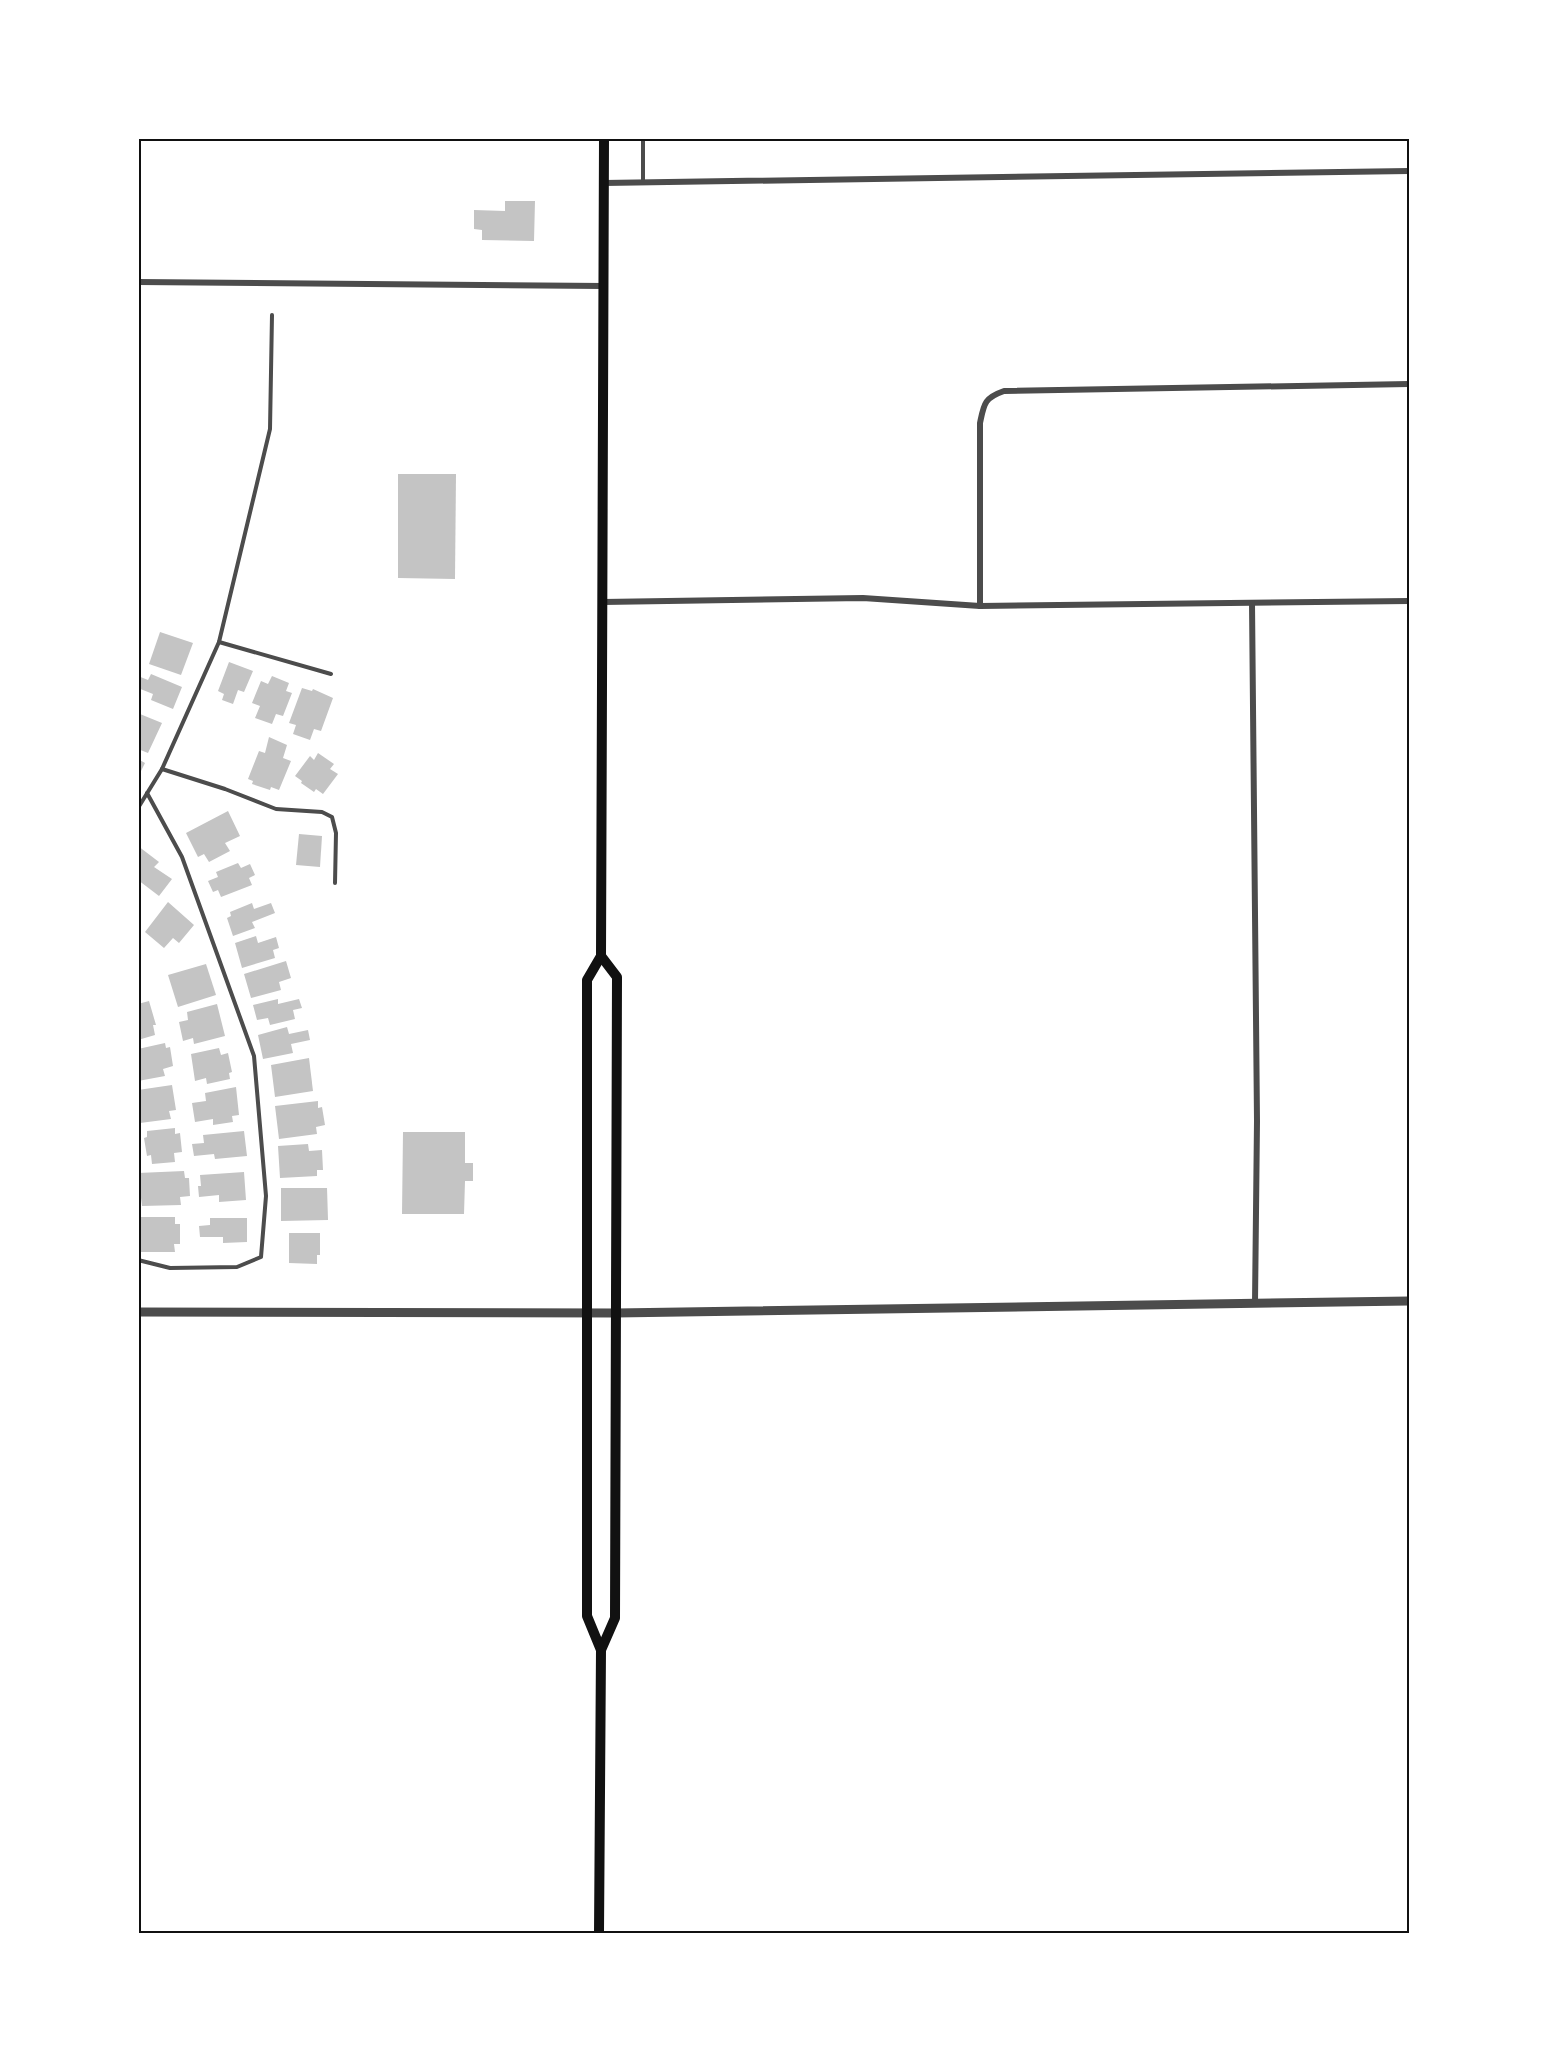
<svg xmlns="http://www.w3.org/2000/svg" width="1547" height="2071" viewBox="0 0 1547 2071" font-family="'IBM Plex Sans',sans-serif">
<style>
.building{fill:#c4c4c4}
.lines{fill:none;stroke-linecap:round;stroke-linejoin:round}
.service{stroke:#4c4c4c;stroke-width:4}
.minor{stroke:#4c4c4c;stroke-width:6}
.tertiary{stroke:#4c4c4c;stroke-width:9}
.secondary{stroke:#111;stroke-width:10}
.neatline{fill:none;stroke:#111;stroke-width:2}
</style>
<rect width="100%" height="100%" fill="#fff"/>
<g class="building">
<polygon points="505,201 535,201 534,241 482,240 482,230 474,229 474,210 505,211"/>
<polygon points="398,474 456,474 455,579 398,578"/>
<polygon points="160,632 193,643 181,675 149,664"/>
<polygon points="229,662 253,671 244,692 238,690 233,704 222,700 224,694 218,691"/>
<polygon points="151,674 182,687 173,709 151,700 153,694 138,688 138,676 148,680"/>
<polygon points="272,676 289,683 286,691 292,693 283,716 276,714 272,724 255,718 260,706 252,703 261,681 268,684"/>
<polygon points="302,688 312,691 313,689 333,698 321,731 314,729 310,740 293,734 296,725 289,723"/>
<polygon points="140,714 162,723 148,753 138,749 138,718"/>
<polygon points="269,737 287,745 283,758 291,761 279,790 271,787 270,790 252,784 253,781 248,779 259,751 265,753"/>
<polygon points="318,753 334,764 330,769 338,774 323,794 316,789 314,792 301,783 302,781 295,776 310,756 314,760"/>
<polygon points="138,759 145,763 138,777"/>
<polygon points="228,811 240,836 225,843 230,851 209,862 204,854 198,857 186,833"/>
<polygon points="299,834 322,836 320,867 296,865"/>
<polygon points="138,846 159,862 154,867 172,879 159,896 138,880"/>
<polygon points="238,863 241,868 250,864 255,875 249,878 252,885 221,897 218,890 213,892 208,881 218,877 216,872"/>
<polygon points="168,902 194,925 179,943 173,938 164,948 145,932"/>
<polygon points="252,903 254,909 271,903 275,913 252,922 255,928 233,936 227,918 231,916 230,912"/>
<polygon points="256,936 258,943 276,937 279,948 273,950 275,958 242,968 235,943"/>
<polygon points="286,961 291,978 279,982 281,990 251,998 244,974"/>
<polygon points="206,964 216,995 178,1007 168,975"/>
<polygon points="278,999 278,1004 299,999 302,1008 293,1010 295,1019 270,1025 268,1018 257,1020 253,1005"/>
<polygon points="149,1001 156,1025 153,1025 155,1035 138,1040 138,1004"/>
<polygon points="217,1004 225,1036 194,1044 193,1038 183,1041 179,1022 188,1020 187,1012"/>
<polygon points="287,1027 289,1034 308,1030 310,1040 291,1044 293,1053 263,1059 258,1035"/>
<polygon points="165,1043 166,1048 170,1047 173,1066 163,1069 165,1076 138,1081 138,1049"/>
<polygon points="219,1048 221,1055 228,1053 232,1072 229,1073 230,1079 207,1084 206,1078 195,1081 191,1054"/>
<polygon points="309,1058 313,1091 275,1097 271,1065"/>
<polygon points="172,1085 176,1110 169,1111 171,1119 140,1123 138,1090"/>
<polygon points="236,1087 239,1115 232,1116 233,1122 213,1125 213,1119 195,1122 192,1103 206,1101 205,1093"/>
<polygon points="318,1101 318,1108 322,1107 325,1125 316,1127 317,1134 279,1139 275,1106"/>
<polygon points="175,1128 175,1134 180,1133 182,1152 174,1153 175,1162 152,1164 151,1155 147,1156 144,1138 147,1137 147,1131"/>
<polygon points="244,1131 247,1156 215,1159 214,1154 194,1156 192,1144 204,1143 203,1135"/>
<polygon points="403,1132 465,1132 465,1163 473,1163 473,1181 465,1181 464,1214 402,1214"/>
<polygon points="308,1144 309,1151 322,1150 323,1170 317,1170 317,1176 280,1178 278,1146"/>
<polygon points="184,1171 185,1178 189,1178 190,1196 180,1197 181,1205 142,1206 141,1198 138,1198 138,1173"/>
<polygon points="244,1172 246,1200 219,1202 219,1195 199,1197 198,1186 201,1186 200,1175"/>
<polygon points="281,1188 327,1188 328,1220 281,1221"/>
<polygon points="139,1217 175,1217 175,1224 180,1224 180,1244 174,1244 175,1252 140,1252"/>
<polygon points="210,1218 247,1218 247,1242 223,1243 223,1237 200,1237 199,1226 210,1225"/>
<polygon points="289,1233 320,1233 320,1255 317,1255 317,1264 289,1263"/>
</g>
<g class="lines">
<g class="service">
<polyline points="643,182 643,138"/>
<polyline points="219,642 331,674"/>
<polyline points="162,769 225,789 276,809 322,812 332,817 336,833 335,883"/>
<polyline points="138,808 162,769 219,642 270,429 272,315"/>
<polyline points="138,1260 170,1268 237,1267 261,1257 266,1196 254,1056 182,857 147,793"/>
</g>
<g class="minor">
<polyline points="604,183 1409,171"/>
<polyline points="138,282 604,286"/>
<polyline points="603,602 863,598 980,606 1409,601"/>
<polyline points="1252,603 1257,1121 1255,1303"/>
<path d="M980,606V423C984,404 984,398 1004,391L1409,384"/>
</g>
<polyline class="tertiary" points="138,1312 616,1313 1409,1301"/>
<g class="secondary">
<polyline points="601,1650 615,1618 617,977 601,956"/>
<polyline points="599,1933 601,1650 587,1616 587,980 601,956 604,138"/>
</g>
</g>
<rect width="1547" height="2071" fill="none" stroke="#ffffff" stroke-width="279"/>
<rect x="140" y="140" width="1268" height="1792" class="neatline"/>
</svg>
